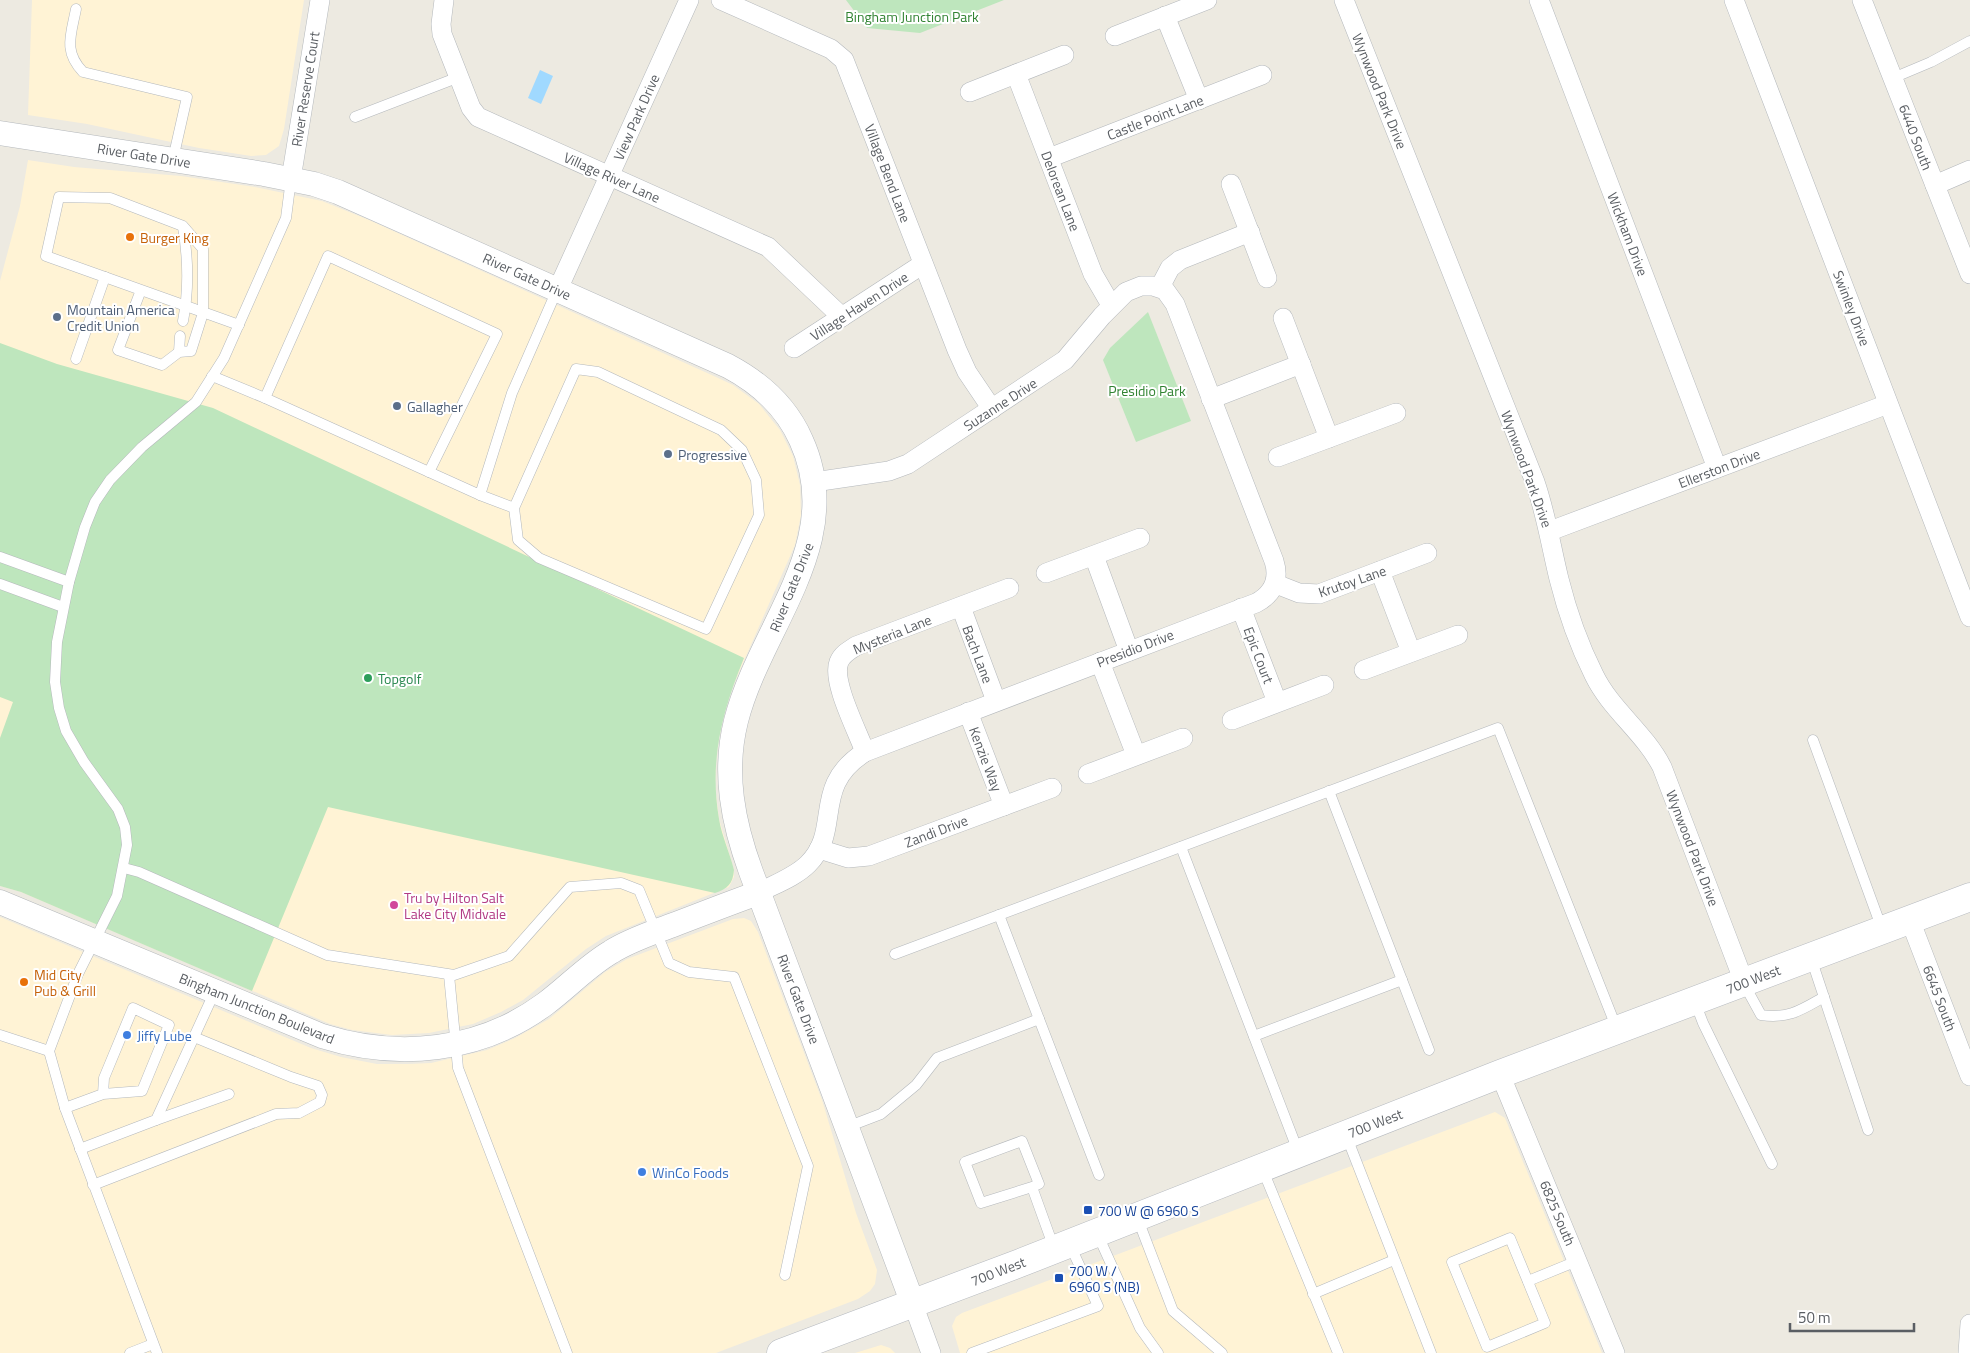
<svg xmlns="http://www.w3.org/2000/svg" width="1970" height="1353" viewBox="0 0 1970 1353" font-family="'Titillium Web',sans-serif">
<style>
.commercial{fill:#fff3d5}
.green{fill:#bee6bd}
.water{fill:#a0d9ff}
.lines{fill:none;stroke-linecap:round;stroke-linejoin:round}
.service-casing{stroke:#b4b8bc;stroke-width:11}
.minor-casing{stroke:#b4b8bc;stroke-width:20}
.tertiary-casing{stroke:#b4b8bc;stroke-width:25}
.secondary-casing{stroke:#b5b9bf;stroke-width:29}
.service{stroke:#fff;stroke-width:10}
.minor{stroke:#fff;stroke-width:19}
.tertiary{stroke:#fff;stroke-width:24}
.secondary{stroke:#fff;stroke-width:28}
.food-dot{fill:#e8710a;stroke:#fff;stroke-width:2}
.service-dot{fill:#5c6f8a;stroke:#fff;stroke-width:2}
.leisure-dot{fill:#2e9e5b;stroke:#fff;stroke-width:2}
.hotel-dot{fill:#d1479c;stroke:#fff;stroke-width:2}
.shop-dot{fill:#3f7fe0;stroke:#fff;stroke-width:2}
.transit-dot{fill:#1a4fb4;stroke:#fff;stroke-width:2}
.labels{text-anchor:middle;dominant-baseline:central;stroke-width:4;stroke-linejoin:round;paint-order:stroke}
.park-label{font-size:14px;fill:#318332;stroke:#fff}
.street-label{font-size:14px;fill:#5a5e63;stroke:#fff}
.food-label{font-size:14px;fill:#c56008;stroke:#fff;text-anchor:start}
.service-label{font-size:14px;fill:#4e5e75;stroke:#fff;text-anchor:start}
.leisure-label{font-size:14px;fill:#27864d;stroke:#fff;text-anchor:start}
.hotel-label{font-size:14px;fill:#b23c85;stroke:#fff;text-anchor:start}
.shop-label{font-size:14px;fill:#366cbe;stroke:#fff;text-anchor:start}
.transit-label{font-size:14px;fill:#164399;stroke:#fff;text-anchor:start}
</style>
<rect width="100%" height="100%" fill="#edeae1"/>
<g class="commercial">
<polygon points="32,0 304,0 284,129 279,146 266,155 251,156 199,148 87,124 28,115"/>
<polygon points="28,160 74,167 181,176 255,187 322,201 369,220 716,377 733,385 759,404 780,430 793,456 800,485 801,515 795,545 728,697 721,722 716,758 715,786 719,819 734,870 734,877 729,887 606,936 586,949 523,1000 501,1012 473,1024 429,1033 392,1035 352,1030 330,1024 21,892 0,886 0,281 20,206"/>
<polygon points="0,917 311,1048 341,1057 377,1064 409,1064 431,1063 487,1050 515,1038 549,1019 605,972 627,959 733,919 744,918 751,921 758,932 822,1100 856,1213 877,1270 875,1284 870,1291 858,1299 716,1353 0,1353"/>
<polygon points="1495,1112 1505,1118 1602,1353 960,1353 952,1326 956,1317 962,1313"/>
<polygon points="881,1345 890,1348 895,1353 855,1353"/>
</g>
<g class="green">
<polygon points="846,0 1004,0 920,33 867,28"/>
<polygon points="1148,312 1191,421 1136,442 1103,360 1110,348"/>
<path d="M0,343L57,364L213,408L744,658C722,712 709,760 719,819C722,837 730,853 734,870C733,884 727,889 715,893L328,807L252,991L21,892L0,886V738L13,702L0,697Z"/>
</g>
<polygon class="water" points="540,70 553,76 541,104 528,98"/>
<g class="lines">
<g class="service-casing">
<g id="service">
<path d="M76,9C71,35 63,51 83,72L187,97L173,159"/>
<polyline points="1893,78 1931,62 1970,41"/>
<polyline points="355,117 459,77"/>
<path d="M183,227C188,257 189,290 183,321"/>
<polyline points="141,290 118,350 162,365 179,352 191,351 203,313 203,249 183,226 110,198 59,197 46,256 186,306 239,325"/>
<polyline points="179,352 180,336"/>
<polyline points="76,359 105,277"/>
<polyline points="212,376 265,398 328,256 497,334 429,472 480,495 512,393 557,290"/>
<polyline points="265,398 429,472"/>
<polyline points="480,495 514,508 576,369 598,372 721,430 742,450 756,480 759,515 706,629 539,558 518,540 514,508"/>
<polyline points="0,557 69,582"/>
<polyline points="0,584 63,607"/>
<polyline points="1813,740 1882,929"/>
<polyline points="1329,791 1429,1050"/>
<polyline points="1181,847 1298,1151"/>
<polyline points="124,868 139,872 327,955 454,975 509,956 570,887 621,883 639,890 669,963 689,972 734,977 808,1166 785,1275"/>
<polyline points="999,915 1099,1175"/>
<polyline points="895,954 1498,728 1617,1029"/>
<polyline points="1811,958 1868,1130"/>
<polyline points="449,975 458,1068 567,1353"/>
<path d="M1744,984L1761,1015C1789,1019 1801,1010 1824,997"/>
<polyline points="1695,1002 1703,1023 1772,1164"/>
<polyline points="0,1035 49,1051"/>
<polyline points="1254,1036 1402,980"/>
<polyline points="65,1108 103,1094 142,1091 169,1025 133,1008 104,1078 103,1094"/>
<polyline points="156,1120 229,1094"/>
<polyline points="847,1127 881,1114 916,1085 937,1058 1039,1019"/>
<polyline points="1346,1135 1431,1353"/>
<polyline points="80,1149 156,1120 215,991"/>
<polyline points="1262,1168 1338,1353"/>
<polyline points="93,1185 276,1114 299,1113 320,1102 322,1095 318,1086 291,1077 194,1037"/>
<polyline points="1032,1187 981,1203 965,1162 1022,1141 1039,1184 1032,1187 1054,1248"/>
<polyline points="1137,1217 1173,1311 1222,1353"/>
<polyline points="1097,1233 1140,1328 1158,1353"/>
<polygon points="1510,1238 1545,1323 1487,1347 1452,1262"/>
<polyline points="1528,1281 1577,1261"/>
<polyline points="1313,1294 1394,1260"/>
<polyline points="130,1353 153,1344"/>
<polyline points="157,1353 65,1108 49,1051 78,974 117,896 127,845 125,827 118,809 84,762 66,731 59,708 55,682 57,642 69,582 85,527 95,502 110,480 142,447 196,402 224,358 286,218 291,179"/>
<polyline points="972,1353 1098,1306 1070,1245"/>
</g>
</g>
<g class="minor-casing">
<g id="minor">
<polyline points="444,0 441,24 442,34 471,108 478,117 768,247 842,317"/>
<polyline points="721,0 831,49 844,60 957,350 967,372 992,409"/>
<path d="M1344,0L1535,482C1546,514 1551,546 1559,579C1567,611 1579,645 1594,675C1611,710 1644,732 1662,767L1744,982"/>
<polyline points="1539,0 1717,468"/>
<polyline points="1734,0 1970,617"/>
<polyline points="1862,0 1970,274"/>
<polyline points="1165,16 1199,100"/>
<polyline points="1115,36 1207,0"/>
<polyline points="1016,74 1093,274 1111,305"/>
<polyline points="970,92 1064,55"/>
<polyline points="1049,158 1262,75"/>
<polyline points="291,179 320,0"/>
<polyline points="1231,184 1267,278"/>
<polyline points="1935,185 1970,170"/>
<polyline points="1160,287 1170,268 1180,260 1250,232"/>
<polyline points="558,289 689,0"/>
<polyline points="1283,318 1329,438"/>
<polyline points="794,348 923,264"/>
<polyline points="1211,399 1301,364"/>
<polyline points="1278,457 1396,413"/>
<polyline points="1550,531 1888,404"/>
<polyline points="1094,556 1129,651"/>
<polyline points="1380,571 1411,652"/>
<polyline points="1046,573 1140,538"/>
<polyline points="1276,584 1299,593 1319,594 1427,553"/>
<polyline points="961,607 996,701"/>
<polyline points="1241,608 1277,702"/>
<polyline points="1100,662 1136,755"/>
<polyline points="1364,670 1458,635"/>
<polyline points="968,712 1004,806"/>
<polyline points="1232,720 1324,685"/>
<path d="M865,752C858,732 831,681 839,662C842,654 850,650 856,646L1009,588"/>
<polyline points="1088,774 1183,738"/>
<polyline points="819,849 848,858 869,856 1052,788"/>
<path d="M758,893C775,884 795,877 808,864C843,829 810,787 865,752L1256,603C1273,594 1280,580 1274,561L1175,304L1165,290L1153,286H1141L1126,292L1102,316L1065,360L908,464L889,471L814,482"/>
<polyline points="1910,920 1970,1076"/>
<polyline points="1500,1074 1615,1353"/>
<polyline points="913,1304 931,1353"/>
<polyline points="1968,1353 1970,1324"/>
</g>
</g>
<g class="tertiary-casing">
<g id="tertiary">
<path d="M0,133L264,174L314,184L338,192L728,366C760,383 786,406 801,440C848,542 760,626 736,721C723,773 733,823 751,872L913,1304"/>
<path d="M0,902L322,1036C398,1060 480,1052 545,1004C568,987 587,966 611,952C630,940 652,933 673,925C702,914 730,903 758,893"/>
</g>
</g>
<g class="secondary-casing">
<polyline id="secondary" points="781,1353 1020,1263 1500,1074 1970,897"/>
</g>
<use href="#service" class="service"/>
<use href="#minor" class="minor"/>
<use href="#tertiary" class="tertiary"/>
<use href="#secondary" class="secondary"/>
</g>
<g class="food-dot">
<circle cx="130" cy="237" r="5"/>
<circle cx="24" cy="982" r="5"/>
</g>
<g class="service-dot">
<circle cx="57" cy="317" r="5"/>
<circle cx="397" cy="406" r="5"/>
<circle cx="668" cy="454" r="5"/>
</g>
<circle class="leisure-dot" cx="368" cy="678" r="5"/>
<circle class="hotel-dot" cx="394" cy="905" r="5"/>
<g class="shop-dot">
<circle cx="127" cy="1035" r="5"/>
<circle cx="642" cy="1172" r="5"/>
</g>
<g class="transit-dot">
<rect x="1083" y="1205" width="10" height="10" rx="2.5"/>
<rect x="1054" y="1273" width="10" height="10" rx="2.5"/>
</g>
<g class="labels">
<g class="park-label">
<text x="912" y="16">Bingham Junction Park</text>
<text x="1147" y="390">Presidio Park</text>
</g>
<g class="street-label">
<text transform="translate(305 89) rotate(-81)">River Reserve Court</text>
<text transform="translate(1380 91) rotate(68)">Wynwood Park Drive</text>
<text transform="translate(636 117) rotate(-66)">View Park Drive</text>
<text transform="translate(1155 117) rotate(-21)">Castle Point Lane</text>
<text transform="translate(1916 137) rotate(69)">6440 South</text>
<text transform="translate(144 155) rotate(9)">River Gate Drive</text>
<text transform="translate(888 173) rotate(69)">Village Bend Lane</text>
<text transform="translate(612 177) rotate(24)">Village River Lane</text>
<text transform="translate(1061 191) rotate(69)">Delorean Lane</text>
<text transform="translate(1628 234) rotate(69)">Wickham Drive</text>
<text transform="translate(527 276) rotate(24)">River Gate Drive</text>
<text transform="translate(859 306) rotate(-33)">Village Haven Drive</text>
<text transform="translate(1852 308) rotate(69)">Swinley Drive</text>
<text transform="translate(1000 404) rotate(-33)">Suzanne Drive</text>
<text transform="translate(1719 468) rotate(-21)">Ellerston Drive</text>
<text transform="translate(1527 469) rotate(70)">Wynwood Park Drive</text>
<text transform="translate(1352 581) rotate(-19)">Krutoy Lane</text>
<text transform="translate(791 587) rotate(-68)">River Gate Drive</text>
<text transform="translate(892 634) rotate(-22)">Mysteria Lane</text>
<text transform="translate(1135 648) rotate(-21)">Presidio Drive</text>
<text transform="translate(978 654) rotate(69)">Bach Lane</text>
<text transform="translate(1259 655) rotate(69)">Epic Court</text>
<text transform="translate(986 759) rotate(69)">Kenzie Way</text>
<text transform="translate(936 831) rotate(-21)">Zandi Drive</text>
<text transform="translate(1693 848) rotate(69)">Wynwood Park Drive</text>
<text transform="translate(1753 979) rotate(-21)">700 West</text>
<text transform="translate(1940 998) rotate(69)">6645 South</text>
<text transform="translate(799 999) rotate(69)">River Gate Drive</text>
<text transform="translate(257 1008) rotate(22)">Bingham Junction Boulevard</text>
<text transform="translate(1375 1123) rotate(-21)">700 West</text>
<text transform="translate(1558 1213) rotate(67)">6825 South</text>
<text transform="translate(998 1271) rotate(-21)">700 West</text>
</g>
<g class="food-label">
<text x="140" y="237">Burger King</text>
<text x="34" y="974">Mid City<tspan x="34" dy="16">Pub &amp; Grill</tspan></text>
</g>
<g class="service-label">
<text x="67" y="309">Mountain America<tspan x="67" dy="16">Credit Union</tspan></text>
<text x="407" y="406">Gallagher</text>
<text x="678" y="454">Progressive</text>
</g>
<g class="leisure-label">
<text x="378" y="678">Topgolf</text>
</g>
<g class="hotel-label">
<text x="404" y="897">Tru by Hilton Salt<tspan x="404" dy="16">Lake City Midvale</tspan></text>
</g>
<g class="shop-label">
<text x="137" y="1035">Jiffy Lube</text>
<text x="652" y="1172">WinCo Foods</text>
</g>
<g class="transit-label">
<text x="1098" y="1210">700 W @ 6960 S</text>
<text x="1069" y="1270">700 W /<tspan x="1069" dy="16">6960 S (NB)</tspan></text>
</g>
</g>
<path d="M1790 1323v8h124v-8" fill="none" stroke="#5a5e63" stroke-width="2.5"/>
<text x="1798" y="1323" font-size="15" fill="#5a5e63" stroke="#ffffff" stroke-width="4" paint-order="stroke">50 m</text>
</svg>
